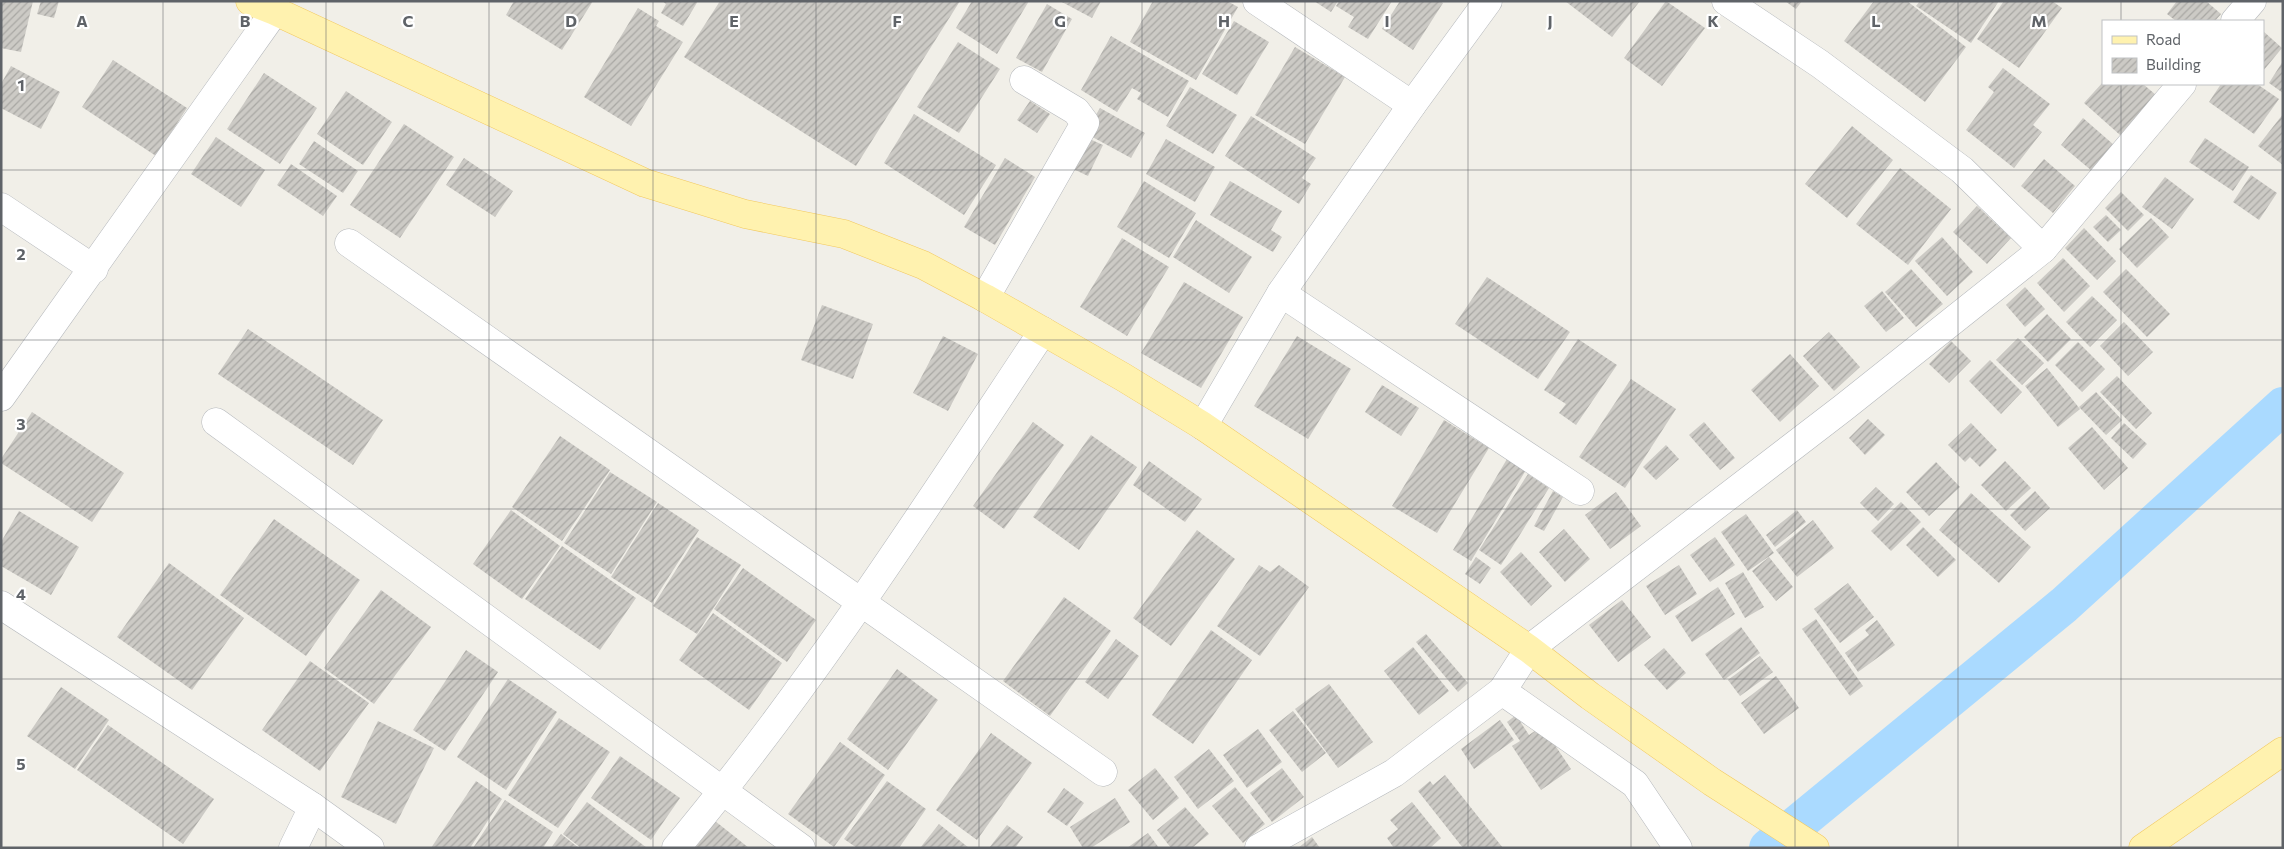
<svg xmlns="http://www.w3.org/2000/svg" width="2284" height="849" viewBox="0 0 2284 849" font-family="Commissioner,sans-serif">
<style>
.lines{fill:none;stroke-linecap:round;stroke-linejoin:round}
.canal{stroke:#aadaff;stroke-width:38}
.building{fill:url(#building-hatch)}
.minor-casing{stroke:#b5b8bc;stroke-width:29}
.major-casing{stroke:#f2c960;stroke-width:29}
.minor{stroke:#fff;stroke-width:28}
.major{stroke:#fff2af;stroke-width:28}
.grid{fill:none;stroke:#5f6368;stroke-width:1;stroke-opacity:0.55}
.grid-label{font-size:16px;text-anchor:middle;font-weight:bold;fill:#5f6368;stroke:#fff;stroke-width:4.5;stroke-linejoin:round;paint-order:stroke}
</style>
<defs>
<pattern id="building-hatch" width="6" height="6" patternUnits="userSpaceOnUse" patternTransform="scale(1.25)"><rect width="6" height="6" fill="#cccac5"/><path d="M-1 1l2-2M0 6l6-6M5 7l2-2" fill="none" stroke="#a9a8a4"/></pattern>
</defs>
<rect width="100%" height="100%" fill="#f1efe8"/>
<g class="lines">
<polyline class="canal" points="1768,848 2064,605 2283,406"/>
</g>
<g class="building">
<polygon points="1,1 33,1 21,52 1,48"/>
<polygon points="41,1 59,1 54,18 37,14"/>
<polygon points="514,1 593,1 562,50 506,15"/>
<polygon points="662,1 698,1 683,26 661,13 666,4"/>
<polygon points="720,1 960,1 856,166 684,57"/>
<polygon points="972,1 1029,1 997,54 956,28"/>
<polygon points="1060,1 1101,1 1092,18"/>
<polygon points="1153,1 1227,1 1238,7 1196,80 1130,42"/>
<polygon points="1314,1 1338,1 1331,12"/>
<polygon points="1339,1 1392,1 1368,39 1348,27 1354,17 1336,6"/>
<polygon points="1400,1 1440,1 1443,3 1413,50 1382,29"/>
<polygon points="1565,1 1640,1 1612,37"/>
<polygon points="1666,1 1705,28 1662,86 1624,58"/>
<polygon points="1785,1 1802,1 1796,9"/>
<polygon points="1874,1 1907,1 1966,47 1925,102 1844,41"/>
<polygon points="1920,1 1999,1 1971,43 1916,6"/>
<polygon points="2004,1 2052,1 2062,8 2019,68 1977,39"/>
<polygon points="2177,1 2206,1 2221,14 2215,21 2176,21 2167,14"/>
<polygon points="1047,4 1072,19 1042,72 1016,58"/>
<polygon points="638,8 659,21 656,26 683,42 631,126 584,97"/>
<polygon points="1234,21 1269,42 1237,95 1202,74"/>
<polygon points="2263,31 2282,48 2263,71"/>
<polygon points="1111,36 1189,81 1168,117 1137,99 1141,93 1132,88 1117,112 1081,90"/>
<polygon points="958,42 1000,69 959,133 917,107"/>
<polygon points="1295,47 1345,77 1305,144 1255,115"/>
<polygon points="113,60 187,108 156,156 82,107"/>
<polygon points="2283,61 2283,93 2269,83"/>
<polygon points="11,66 60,92 41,129 1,108 1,84"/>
<polygon points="2003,68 2050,104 2033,125 2042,132 2014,168 1966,130 1994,92 1988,87"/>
<polygon points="264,73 317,108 280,164 227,129"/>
<polygon points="2103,82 2103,84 2143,84 2156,95 2120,135 2084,103"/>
<polygon points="2221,84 2257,84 2279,99 2254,134 2209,102"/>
<polygon points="1190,87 1237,115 1213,154 1166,126"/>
<polygon points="346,91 392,122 363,165 317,134"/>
<polygon points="1030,101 1050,114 1037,133 1017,120"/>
<polygon points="1100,108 1145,133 1131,158 1085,133"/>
<polygon points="914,114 996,165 964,215 884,163"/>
<polygon points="2283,114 2283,165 2258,146"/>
<polygon points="1251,116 1316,158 1302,178 1311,184 1299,204 1225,156"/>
<polygon points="2083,118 2114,145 2092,171 2061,145"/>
<polygon points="404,124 454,157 400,238 350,205"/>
<polygon points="1852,126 1893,160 1847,218 1805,184"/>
<polygon points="1083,136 1103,145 1088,176 1069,167"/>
<polygon points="216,137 265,170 241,207 191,174"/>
<polygon points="2205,138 2249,167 2233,191 2189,162"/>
<polygon points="1166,139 1215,167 1195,202 1146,174"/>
<polygon points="314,141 358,171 343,193 299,164"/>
<polygon points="464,158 513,191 495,217 446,185"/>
<polygon points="1005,158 1035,177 995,245 964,227"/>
<polygon points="2044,159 2075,186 2053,213 2021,186"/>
<polygon points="291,164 337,196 323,216 277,185"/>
<polygon points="1900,168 1951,209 1908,265 1856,224"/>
<polygon points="2251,175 2277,193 2259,220 2233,202"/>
<polygon points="2165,177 2194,199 2172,229 2142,207"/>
<polygon points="1144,181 1196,213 1169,258 1117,227"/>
<polygon points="1230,181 1282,211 1271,230 1282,237 1273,252 1210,215"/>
<polygon points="2121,192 2144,215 2128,231 2105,208"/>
<polygon points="1977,206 2011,238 1987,264 1953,232"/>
<polygon points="2106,215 2121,230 2108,242 2093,227"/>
<polygon points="2151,218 2169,237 2137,268 2119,249"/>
<polygon points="1196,220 1252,257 1229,293 1173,257"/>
<polygon points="2084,228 2116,261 2097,280 2065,248"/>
<polygon points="1942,237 1973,272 1947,296 1915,261"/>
<polygon points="1122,238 1169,267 1127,336 1080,307"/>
<polygon points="2063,258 2090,286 2064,312 2037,283"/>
<polygon points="1911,269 1943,304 1916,327 1885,292"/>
<polygon points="2126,269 2170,314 2147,337 2103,292"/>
<polygon points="1487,277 1570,332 1538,379 1455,324"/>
<polygon points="1184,282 1243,317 1201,388 1141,353"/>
<polygon points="2025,287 2045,309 2025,327 2006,305"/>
<polygon points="1882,291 1904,318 1886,332 1864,306"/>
<polygon points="2092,296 2117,320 2090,347 2066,322"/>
<polygon points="822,305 873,324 853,379 801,360"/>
<polygon points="2047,314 2071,339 2048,362 2024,337"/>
<polygon points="2124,322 2153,352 2128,376 2100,346"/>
<polygon points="248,329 383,420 353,465 218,374"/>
<polygon points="1829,332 1860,367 1834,391 1803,356"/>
<polygon points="943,336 978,354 948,411 913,393"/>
<polygon points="1297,336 1351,369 1308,439 1254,406"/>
<polygon points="2018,338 2044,363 2022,385 1996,360"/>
<polygon points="1578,339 1617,365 1576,425 1559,413 1566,404 1544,390"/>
<polygon points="1951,341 1971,361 1949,383 1929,364"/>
<polygon points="2078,342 2105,369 2082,392 2055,365"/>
<polygon points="1790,354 1819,386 1780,422 1751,390"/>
<polygon points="1990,360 2022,392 2001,414 1969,381"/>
<polygon points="2047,368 2080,409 2058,427 2025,386"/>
<polygon points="2117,376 2152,413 2136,429 2100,392"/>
<polygon points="1631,379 1676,409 1625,488 1579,457"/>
<polygon points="1382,385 1419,408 1401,436 1365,412"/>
<polygon points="2096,392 2122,420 2106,435 2079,407"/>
<polygon points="32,412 124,473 92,522 1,463 1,459"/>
<polygon points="1868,419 1885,435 1865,455 1849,438"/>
<polygon points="1444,420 1489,448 1437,533 1392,506"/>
<polygon points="1033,422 1064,445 1004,529 973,506"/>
<polygon points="1704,422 1735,458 1720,470 1689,435"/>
<polygon points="1971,423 1997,450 1980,467 1970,457 1965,462 1948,445"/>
<polygon points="2124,423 2147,444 2133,459 2111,438"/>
<polygon points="2092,427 2128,468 2104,490 2068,448"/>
<polygon points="1091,435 1137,467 1079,550 1033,517"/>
<polygon points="560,436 610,470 562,541 512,507"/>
<polygon points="1666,445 1679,459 1656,480 1643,467"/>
<polygon points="1507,459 1526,470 1471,561 1453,550"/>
<polygon points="1149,461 1202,499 1185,522 1133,485"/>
<polygon points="2005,461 2031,488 2006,511 1981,485"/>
<polygon points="1936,462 1960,487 1929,516 1906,492"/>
<polygon points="610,472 657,502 611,574 564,543"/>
<polygon points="1528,474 1549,488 1501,565 1479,550"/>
<polygon points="1876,487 1894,504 1878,521 1860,503"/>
<polygon points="1553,491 1563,497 1544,531 1534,526"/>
<polygon points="2035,491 2050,508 2025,531 2010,515"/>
<polygon points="1616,492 1641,526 1610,549 1585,515"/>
<polygon points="1971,493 2031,547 1999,583 1939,530"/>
<polygon points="1901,502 1921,522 1891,551 1871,531"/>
<polygon points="658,503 699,530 652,603 611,577"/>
<polygon points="511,510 560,546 522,599 473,564"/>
<polygon points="1797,510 1806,522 1775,547 1766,535"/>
<polygon points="19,511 79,547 51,595 1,566 1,542"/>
<polygon points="1746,514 1774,553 1748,571 1721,532"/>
<polygon points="274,519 360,580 306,656 220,595"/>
<polygon points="1813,520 1834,548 1797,577 1776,550"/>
<polygon points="1923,527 1956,560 1938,577 1906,545"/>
<polygon points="1564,529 1590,559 1565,582 1539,552"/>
<polygon points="1197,530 1235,559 1171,646 1133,618"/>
<polygon points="697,537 741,565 697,634 653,606"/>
<polygon points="1715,537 1735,565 1710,582 1690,555"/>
<polygon points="562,546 636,598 600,650 525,599"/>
<polygon points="1521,552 1552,586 1531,606 1500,572"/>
<polygon points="1476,557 1491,568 1480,584 1465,574"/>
<polygon points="1769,557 1793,587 1776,601 1752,571"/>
<polygon points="169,563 244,618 192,690 117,637"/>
<polygon points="1259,565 1270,572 1279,565 1309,587 1260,656 1217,626"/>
<polygon points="1679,565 1697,594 1665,615 1646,586"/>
<polygon points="743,568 816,620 787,662 714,609"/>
<polygon points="1743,572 1764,607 1745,618 1725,583"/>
<polygon points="1848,583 1874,617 1840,643 1814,609"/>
<polygon points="1718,587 1735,614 1692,642 1675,616"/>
<polygon points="381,590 431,627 374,704 324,668"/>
<polygon points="1064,597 1111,631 1050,716 1003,681"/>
<polygon points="1622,600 1651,637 1618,662 1589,625"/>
<polygon points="713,613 782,663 749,710 679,660"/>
<polygon points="1816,619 1863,686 1850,696 1802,629"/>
<polygon points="1877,620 1895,645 1858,672 1845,653 1869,635 1865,630"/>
<polygon points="1741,627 1760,653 1724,680 1705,654"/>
<polygon points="1211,630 1252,660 1193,744 1152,715"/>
<polygon points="1426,634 1468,683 1458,692 1416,642"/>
<polygon points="1116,639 1139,656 1108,699 1085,682"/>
<polygon points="1413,647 1449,691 1419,715 1384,671"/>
<polygon points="1664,648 1686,673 1667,690 1644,665"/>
<polygon points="466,650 498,672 445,751 413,730"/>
<polygon points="1760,656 1773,672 1740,696 1728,680"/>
<polygon points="310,661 369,703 320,771 262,730"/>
<polygon points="897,669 938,700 888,770 847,739"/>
<polygon points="1776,676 1799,708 1764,734 1741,703"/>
<polygon points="508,679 557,712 506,790 457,757"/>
<polygon points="1329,684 1373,742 1338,768 1295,709"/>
<polygon points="61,687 109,720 75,769 27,736"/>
<polygon points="1293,711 1326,753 1302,772 1269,730"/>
<polygon points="1516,715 1529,735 1542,726 1571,769 1541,790 1512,746 1520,741 1507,722"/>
<polygon points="559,718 610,752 558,828 508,795"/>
<polygon points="1500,720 1514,740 1474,769 1461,749"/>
<polygon points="378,721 434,748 396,824 341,797"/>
<polygon points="108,725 214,799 183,844 77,770"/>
<polygon points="1258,729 1282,762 1247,788 1223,755"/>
<polygon points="991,733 1032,763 977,840 936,810"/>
<polygon points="840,742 885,775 834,847 788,814"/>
<polygon points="1209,749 1234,781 1198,809 1174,777"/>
<polygon points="620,756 680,798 651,840 591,798"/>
<polygon points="1155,768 1179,798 1153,820 1128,790"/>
<polygon points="1282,768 1304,797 1272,822 1250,793"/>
<polygon points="1445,775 1503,848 1463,848 1418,791 1430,781 1433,785"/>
<polygon points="476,781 502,799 470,848 431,848"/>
<polygon points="887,781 926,809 899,848 857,848 844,839"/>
<polygon points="1235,787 1265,824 1243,843 1212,806"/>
<polygon points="1064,788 1084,803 1067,826 1047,812"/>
<polygon points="1115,798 1130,822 1091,848 1083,848 1070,827"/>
<polygon points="505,800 553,832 543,848 473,848"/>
<polygon points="587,802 647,848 581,848 563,834"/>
<polygon points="1412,802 1441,838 1430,848 1394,848 1387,838 1398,829 1390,820"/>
<polygon points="1185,807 1209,834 1192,848 1171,848 1157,830"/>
<polygon points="715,821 749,848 695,848"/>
<polygon points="939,824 969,848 920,848"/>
<polygon points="1007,825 1023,837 1015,848 989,848"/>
<polygon points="1148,833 1159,848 1127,848"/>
<polygon points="561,834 579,848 551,848"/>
<polygon points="1312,837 1320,848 1298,848"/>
</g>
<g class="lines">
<g class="minor-casing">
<g id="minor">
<polyline points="1257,1 1412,105"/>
<polyline points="1726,1 1820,64 1962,170 2043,249"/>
<polyline points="2235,21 2252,1"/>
<polyline points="1,207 94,269"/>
<polyline points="349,243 1103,772"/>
<polyline points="1281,293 1580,491"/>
<polyline points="985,298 1085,123 1076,111 1024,80"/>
<polyline points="1,397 275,11"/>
<polyline points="216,422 801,848"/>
<polyline points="1203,426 1281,293 1412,105 1488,1"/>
<polyline points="1,605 313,807 370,848"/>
<polyline points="1502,691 1635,784 1678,848"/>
<polyline points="293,848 313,807"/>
<path d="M676,848C812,685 926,507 1043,331"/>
<polyline points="1259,848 1394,773 1502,691 1529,649 1843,408 2043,249 2182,84"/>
</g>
</g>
<g class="major-casing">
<g id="major">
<polyline points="250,1 275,11 645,183 745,214 844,234 923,265 985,298 1123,377 1203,426 1529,649 1590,696 1712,782 1815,848"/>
<polyline points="2143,848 2283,751"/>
</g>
</g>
<use href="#minor" class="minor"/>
<use href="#major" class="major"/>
</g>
<path class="grid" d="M163,1V848M326,1V848M489,1V848M653,1V848M816,1V848M979,1V848M1142,1V848M1305,1V848M1468,1V848M1631,1V848M1795,1V848M1958,1V848M2121,1V21M2121,84V848M1,170H2283M1,340H2283M1,509H2283M1,679H2283"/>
<g class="grid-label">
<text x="82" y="27">A</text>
<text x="245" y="27">B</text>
<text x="408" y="27">C</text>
<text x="571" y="27">D</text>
<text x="734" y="27">E</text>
<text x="897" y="27">F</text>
<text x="1060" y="27">G</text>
<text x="1224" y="27">H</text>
<text x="1387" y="27">I</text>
<text x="1550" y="27">J</text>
<text x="1713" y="27">K</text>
<text x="1876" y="27">L</text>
<text x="2039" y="27">M</text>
<text x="21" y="91">1</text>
<text x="21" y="260">2</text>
<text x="21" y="430">3</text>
<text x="21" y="600">4</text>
<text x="21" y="770">5</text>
</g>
<rect width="2284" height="849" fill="none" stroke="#5f6368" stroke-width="5"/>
<rect x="2102" y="20" width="162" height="65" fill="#ffffff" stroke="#bfc1c3"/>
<rect x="2112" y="36" width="25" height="8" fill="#fff2af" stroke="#bfc1c3"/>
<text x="2146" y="45" font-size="15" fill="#5f6368">Road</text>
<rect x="2112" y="58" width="25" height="15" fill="url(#building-hatch)" stroke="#bfc1c3"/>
<text x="2146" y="70" font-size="15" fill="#5f6368">Building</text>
</svg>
